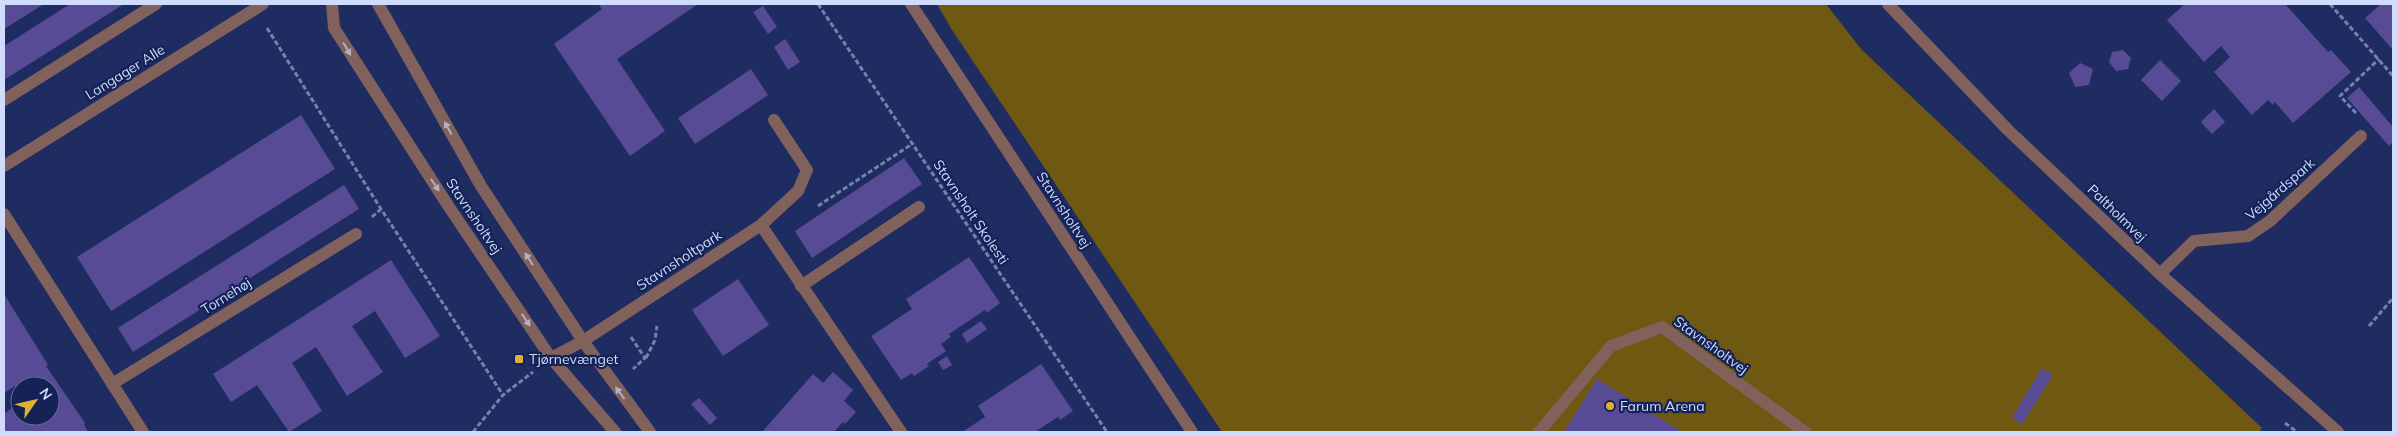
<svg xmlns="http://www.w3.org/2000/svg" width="2397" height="436" viewBox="0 0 2397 436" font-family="Mulish,sans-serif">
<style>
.green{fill:#6f5812}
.building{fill:#584b96}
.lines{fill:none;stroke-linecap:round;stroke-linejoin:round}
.path{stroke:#7481ad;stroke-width:3;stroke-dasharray:5 2.5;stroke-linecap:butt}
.minor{stroke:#81615b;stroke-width:12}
.oneway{fill:#b4b1c4}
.poi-dot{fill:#ddb133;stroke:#152256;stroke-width:2}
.labels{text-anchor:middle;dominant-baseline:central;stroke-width:4.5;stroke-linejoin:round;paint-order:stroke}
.street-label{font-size:14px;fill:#cfdcfd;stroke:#152256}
.poi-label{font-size:14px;fill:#cfdcfd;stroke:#152256;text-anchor:start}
</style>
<rect width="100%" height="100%" fill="#1e2c62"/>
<polygon class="green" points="937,4 1826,4 1861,49 2262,428 2259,432 1222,432 952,30"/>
<g class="building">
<polygon points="4,4 44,4 4,29"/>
<polygon points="70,4 124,4 4,80 4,46"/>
<polygon points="598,4 698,4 617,59 665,131 630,156 554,44 602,9"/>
<polygon points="2185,4 2285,4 2328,52 2331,50 2351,72 2293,123 2275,102 2273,105 2268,100 2252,115 2214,72 2230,57 2221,46 2204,62 2167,20"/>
<polygon points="2381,4 2393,4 2393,50 2365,18"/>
<polygon points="763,6 777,27 768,34 753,12"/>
<polygon points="785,39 800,62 788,70 774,47"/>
<polygon points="2123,50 2131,58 2128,69 2116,71 2109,62 2112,52"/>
<polygon points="2160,60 2181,81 2162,101 2141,80"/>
<polygon points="2080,63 2093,69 2089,85 2075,87 2069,73"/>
<polygon points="751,69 768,95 695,144 678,118"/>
<polygon points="2359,87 2393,127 2393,142 2389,146 2347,98"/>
<polygon points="2214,109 2225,122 2212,134 2201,122"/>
<polygon points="301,115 335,169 111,311 77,257"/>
<polygon points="904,158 922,184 812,258 795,231"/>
<polygon points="344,185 359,209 133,352 118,328"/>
<polygon points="969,257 1000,303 987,313 985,310 949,334 951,337 941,344 946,351 927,364 929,366 914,376 912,373 901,380 871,336 912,309 906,299"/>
<polygon points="391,260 440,336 405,358 375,311 352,326 383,372 347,396 316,347 292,363 322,411 289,432 257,385 231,402 213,374"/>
<polygon points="738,279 769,325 723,356 692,310"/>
<polygon points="4,294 48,365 46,366 85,423 84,424 88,432 4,432 4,414 13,407 19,416 50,416 50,386 22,386 20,383 4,393"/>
<polygon points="981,321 987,329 967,343 962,334"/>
<polygon points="947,356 952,365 943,370 938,362"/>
<polygon points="1041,364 1073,411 1060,420 1058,417 1035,432 962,432 985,417 978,406"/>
<polygon points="2042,368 2053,375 2022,424 2012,418"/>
<polygon points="833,372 853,390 844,401 856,412 845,424 843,422 834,432 763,431 813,374 823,383"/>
<polygon points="1597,379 1682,432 1564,432"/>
<polygon points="699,398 717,418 710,425 691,404"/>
</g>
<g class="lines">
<g class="path">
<polyline points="818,4 1107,432"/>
<polyline points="2330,4 2393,76"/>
<polyline points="267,28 381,209 503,395"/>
<polyline points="2356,113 2340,96 2379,59"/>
<polyline points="818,206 912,144"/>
<polyline points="372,217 381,209"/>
<polyline points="2369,326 2393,298"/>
<polyline points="631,337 645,358 633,369"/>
<polyline points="646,358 655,340 657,326"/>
<polyline points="2285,423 2297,432"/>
<polyline points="473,432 503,395 533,372"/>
</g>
<g class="minor">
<polyline points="332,4 334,28 449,207 551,358 615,432"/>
<polyline points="378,4 481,186 583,341 650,432"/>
<polyline points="911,4 1192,432"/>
<polyline points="1888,4 2008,130 2160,274 2338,432"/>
<polyline points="4,100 156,4"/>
<polyline points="4,166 263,4"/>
<polyline points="4,214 143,432"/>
<polyline points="761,225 798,191 807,170 774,120"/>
<polyline points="2160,274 2194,241 2248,236 2270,221 2361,136"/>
<polyline points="801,286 919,207"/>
<polyline points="551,358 583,341 761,225 901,432"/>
<polyline points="112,384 356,234"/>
<polyline points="1539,432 1611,346 1662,327 1805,432"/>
</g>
</g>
<defs><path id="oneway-solid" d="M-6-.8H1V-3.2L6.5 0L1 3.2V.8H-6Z" transform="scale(1.25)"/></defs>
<g class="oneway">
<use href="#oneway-solid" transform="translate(347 49) rotate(59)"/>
<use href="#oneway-solid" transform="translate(448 128) rotate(-119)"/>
<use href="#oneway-solid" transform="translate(435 185) rotate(57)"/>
<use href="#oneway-solid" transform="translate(529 259) rotate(-123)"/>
<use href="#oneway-solid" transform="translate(526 320) rotate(56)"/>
<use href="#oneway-solid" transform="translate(620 393) rotate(-127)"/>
</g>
<g class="poi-dot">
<rect x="514" y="354" width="10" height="10" rx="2.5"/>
<circle cx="1610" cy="406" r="5"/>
</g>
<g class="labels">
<g class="street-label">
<text transform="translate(125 72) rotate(-32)">Langager Alle</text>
<text transform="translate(2280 189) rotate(-41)">Vejgårdspark</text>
<text transform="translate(1064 210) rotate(57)">Stavnsholtvej</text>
<text transform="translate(971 212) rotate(56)">Stavnsholt Skolesti</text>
<text transform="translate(2117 213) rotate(44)">Paltholmvej</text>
<text transform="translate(474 216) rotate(56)">Stavnsholtvej</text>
<text transform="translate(679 260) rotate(-33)">Stavnsholtpark</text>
<text transform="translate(226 296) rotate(-32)">Tornehøj</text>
<text transform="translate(1711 345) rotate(36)">Stavnsholtvej</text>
</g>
<g class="poi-label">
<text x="529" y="359">Tjørnevænget</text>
<text x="1620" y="406">Farum Arena</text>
</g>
</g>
<rect width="2397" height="436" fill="none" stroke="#cfdcfd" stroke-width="10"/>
<g transform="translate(35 401) rotate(56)"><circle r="24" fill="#152256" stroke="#5f6c99"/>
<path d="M0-4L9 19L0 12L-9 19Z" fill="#ddb133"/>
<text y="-8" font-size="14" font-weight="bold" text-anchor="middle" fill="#cfdcfd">N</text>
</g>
</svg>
